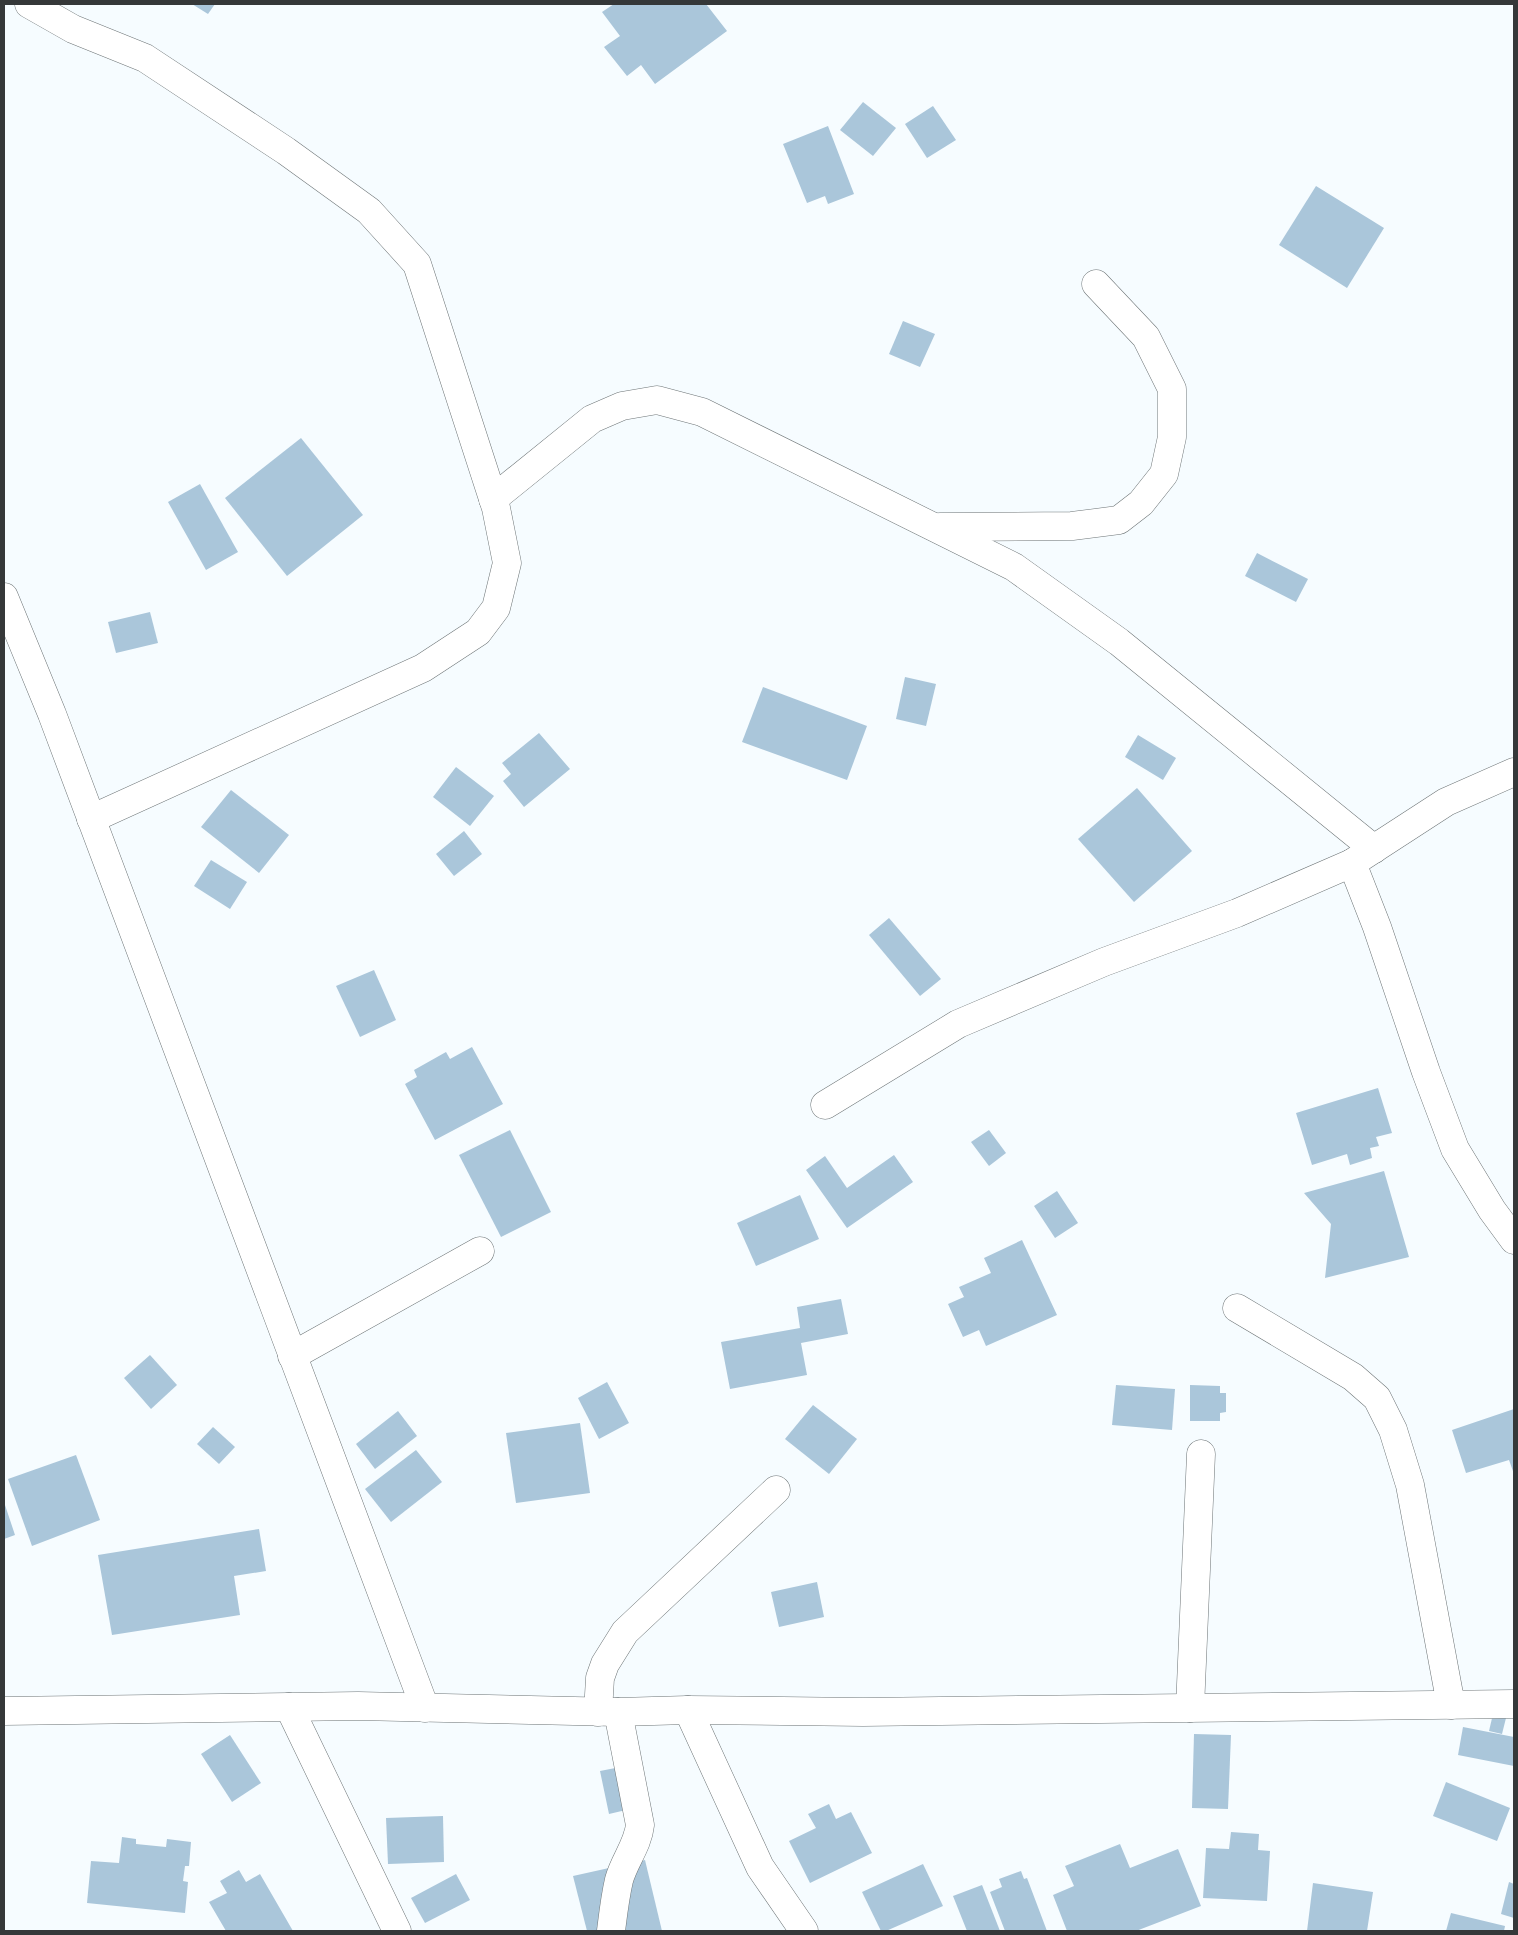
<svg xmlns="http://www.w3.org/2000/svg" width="1518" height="1935" viewBox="0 0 1518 1935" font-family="'Zilla Slab',serif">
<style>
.building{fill:#aac6da}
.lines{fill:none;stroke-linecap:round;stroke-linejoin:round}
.minor-casing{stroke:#6e7577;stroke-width:29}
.minor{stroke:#fff;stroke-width:28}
</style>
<rect width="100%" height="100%" fill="#f6fcff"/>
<g class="building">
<polygon points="192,4 215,4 208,14"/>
<polygon points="614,4 706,4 727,31 655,84 641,65 627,76 604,47 620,36 602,12"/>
<polygon points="863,102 896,128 873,156 840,130"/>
<polygon points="933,106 956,140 927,158 905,124"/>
<polygon points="828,126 854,194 828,204 825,196 807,203 783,144"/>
<polygon points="1316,186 1384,228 1347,288 1279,245"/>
<polygon points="903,321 935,334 920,367 889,354"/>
<polygon points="301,438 363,515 287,576 225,498"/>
<polygon points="200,484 238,552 206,570 168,502"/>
<polygon points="1257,553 1308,579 1296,602 1245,576"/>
<polygon points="150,612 158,643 116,653 108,622"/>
<polygon points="905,677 936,684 926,726 896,719"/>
<polygon points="763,687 867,726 847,780 742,742"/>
<polygon points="539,733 570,769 524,807 503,781 511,774 502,763"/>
<polygon points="1138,735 1176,758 1163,780 1125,757"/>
<polygon points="456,767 494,796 470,826 433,797"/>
<polygon points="1137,788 1192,851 1134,902 1078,839"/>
<polygon points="231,790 289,835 259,873 201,827"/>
<polygon points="464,831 482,854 454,876 436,854"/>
<polygon points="211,860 247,882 230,909 194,886"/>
<polygon points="889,918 941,979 920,996 869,935"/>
<polygon points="374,970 396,1020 360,1037 336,986"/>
<polygon points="472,1047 503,1104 435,1140 405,1084 417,1077 414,1070 446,1052 450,1059"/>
<polygon points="1378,1088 1392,1133 1376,1137 1379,1146 1370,1148 1372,1158 1350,1165 1347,1154 1312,1165 1296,1113"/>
<polygon points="510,1130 551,1212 501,1237 459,1155"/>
<polygon points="989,1130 1006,1153 989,1166 971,1142"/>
<polygon points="894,1155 913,1182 847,1228 806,1170 825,1156 847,1188"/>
<polygon points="1384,1171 1409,1257 1325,1278 1331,1224 1304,1193"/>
<polygon points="1057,1191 1078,1223 1055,1238 1034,1206"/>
<polygon points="800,1195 819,1239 756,1266 737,1223"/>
<polygon points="1022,1240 1057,1315 986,1346 979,1330 963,1337 948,1304 964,1297 959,1287 991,1273 984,1258"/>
<polygon points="841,1299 848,1334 801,1343 807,1375 730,1389 721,1342 800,1328 797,1307"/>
<polygon points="150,1355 177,1385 151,1409 124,1378"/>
<polygon points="607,1382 629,1423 599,1439 578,1398"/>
<polygon points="1116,1385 1175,1389 1172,1430 1112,1425"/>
<polygon points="1190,1385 1220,1386 1220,1393 1226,1393 1226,1412 1220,1413 1220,1421 1190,1421"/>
<polygon points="813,1405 857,1439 829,1474 785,1439"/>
<polygon points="1514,1409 1514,1474 1509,1460 1466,1473 1452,1430"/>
<polygon points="398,1411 417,1436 375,1469 356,1444"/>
<polygon points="580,1423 590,1493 516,1503 506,1433"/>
<polygon points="213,1427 235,1447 219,1464 197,1444"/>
<polygon points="416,1450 442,1482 391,1522 365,1489"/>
<polygon points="76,1455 100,1520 32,1546 8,1479"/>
<polygon points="4,1502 15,1535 4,1539"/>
<polygon points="259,1529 266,1571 234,1576 240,1615 112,1635 98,1555"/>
<polygon points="817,1582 824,1617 779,1627 771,1592"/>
<polygon points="1493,1714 1506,1718 1502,1734 1489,1731"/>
<polygon points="1463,1727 1514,1737 1514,1766 1458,1755"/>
<polygon points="1194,1734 1231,1735 1228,1809 1192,1808"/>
<polygon points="230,1735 261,1783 232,1802 201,1754"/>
<polygon points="641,1763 653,1817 629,1822 626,1810 609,1814 600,1771"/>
<polygon points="1446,1782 1510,1808 1497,1841 1433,1816"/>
<polygon points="829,1804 836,1819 851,1812 872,1853 810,1883 789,1841 816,1828 808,1814"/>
<polygon points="443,1816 444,1862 388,1864 386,1818"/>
<polygon points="1231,1832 1259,1834 1258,1850 1270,1851 1267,1901 1203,1898 1206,1848 1229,1849"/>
<polygon points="122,1837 136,1839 136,1844 166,1847 167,1839 191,1842 189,1866 185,1866 183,1881 188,1882 185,1913 87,1903 91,1861 119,1863"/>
<polygon points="1120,1844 1130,1868 1178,1849 1201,1906 1136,1931 1067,1931 1053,1895 1074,1886 1065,1866"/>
<polygon points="645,1860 662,1931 587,1931 573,1876"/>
<polygon points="923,1864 943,1906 886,1931 881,1931 862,1892"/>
<polygon points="239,1870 246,1882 260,1874 293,1931 226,1931 209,1902 227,1893 220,1881"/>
<polygon points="1021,1871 1024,1879 1027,1878 1047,1931 1005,1931 990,1892 1002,1887 999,1879"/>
<polygon points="456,1874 470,1900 425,1923 411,1898"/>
<polygon points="1509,1882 1514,1884 1514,1918 1501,1914"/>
<polygon points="1313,1883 1373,1892 1367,1931 1307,1931"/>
<polygon points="982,1885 1000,1931 967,1931 953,1896"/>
<polygon points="1451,1913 1505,1926 1504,1931 1446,1931"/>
</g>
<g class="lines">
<g class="minor-casing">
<g id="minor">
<polyline points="29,4 73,29 145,58 286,151 369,211 417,264 496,508 507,563 496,608 478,632 423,668 91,819"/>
<polyline points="493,499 592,419 622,406 657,400 702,412 1014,567 1119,642 1374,849"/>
<polyline points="940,527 1072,526 1119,520 1141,503 1164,474 1172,437 1172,389 1146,337 1096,284"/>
<polyline points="4,597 52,714 425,1708"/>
<polyline points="1514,772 1446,802 1352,863 1377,927 1426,1072 1455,1149 1492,1210 1514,1240"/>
<polyline points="825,1105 958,1024 1104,962 1237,913 1352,863"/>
<polyline points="1237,1308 1353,1377 1377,1398 1393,1430 1410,1485 1451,1705"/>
<polyline points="292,1356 480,1251"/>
<polyline points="289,1707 397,1931"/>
<polyline points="1190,1708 1201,1454"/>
<polyline points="688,1710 760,1867 804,1931"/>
<polyline points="4,1711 358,1706 618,1712 688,1710 863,1712 1514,1704"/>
<polyline points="598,1712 600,1678 605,1664 625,1632 776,1490"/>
<path d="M611,1931C613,1915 615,1897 619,1880C624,1861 638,1845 640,1825L618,1712"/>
</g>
</g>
<use href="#minor" class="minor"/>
</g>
<rect width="1518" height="1935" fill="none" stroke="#353839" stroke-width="10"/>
</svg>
